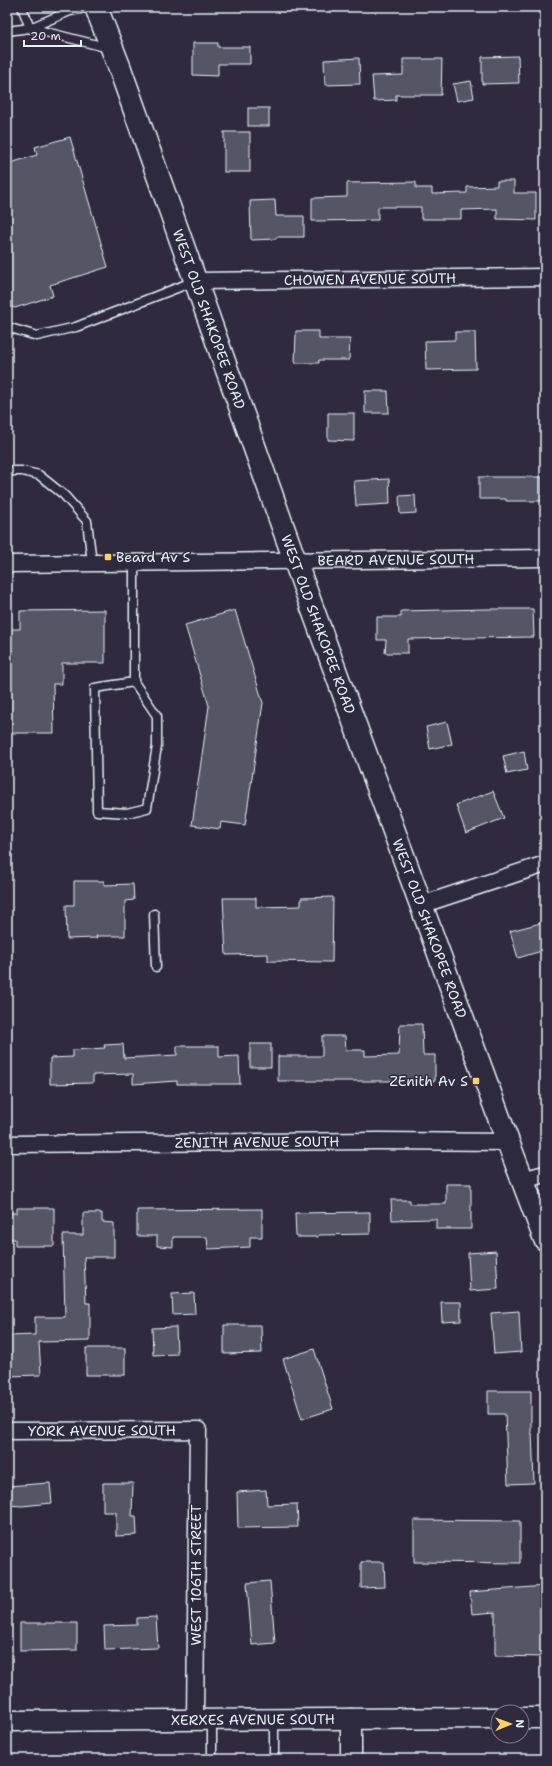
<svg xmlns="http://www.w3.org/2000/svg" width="552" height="1766" viewBox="0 0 552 1766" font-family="'Shantell Sans',sans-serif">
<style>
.building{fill:#575565;stroke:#e8f1f8}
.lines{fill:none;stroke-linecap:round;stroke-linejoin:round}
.service-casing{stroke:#e8f1f8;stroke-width:11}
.minor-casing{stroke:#e8f1f8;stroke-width:19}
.tertiary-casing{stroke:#e8f1f8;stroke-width:23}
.secondary-casing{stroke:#e8f1f8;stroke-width:25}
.service{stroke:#2f2a3d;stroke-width:8}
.minor{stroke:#2f2a3d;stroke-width:16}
.tertiary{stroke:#2f2a3d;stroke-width:20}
.secondary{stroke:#2f2a3d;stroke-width:22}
.poi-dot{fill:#ffd166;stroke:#2f2a3d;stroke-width:1.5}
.labels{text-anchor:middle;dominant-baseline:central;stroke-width:3;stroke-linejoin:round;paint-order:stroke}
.street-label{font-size:14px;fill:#e8f1f8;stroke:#2f2a3d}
.poi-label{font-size:14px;fill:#e8f1f8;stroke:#2f2a3d;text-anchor:start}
</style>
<rect width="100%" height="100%" fill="#2f2a3d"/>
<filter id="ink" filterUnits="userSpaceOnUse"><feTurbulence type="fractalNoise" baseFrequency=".025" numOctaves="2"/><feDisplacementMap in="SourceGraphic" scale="8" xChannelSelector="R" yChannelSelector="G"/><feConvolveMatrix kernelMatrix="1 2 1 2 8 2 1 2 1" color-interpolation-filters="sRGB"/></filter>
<g filter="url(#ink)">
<g class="building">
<polygon points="193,43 218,43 218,47 250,47 250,64 218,64 218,76 193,75"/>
<polygon points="518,56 519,83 482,84 482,57"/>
<polygon points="359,58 360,84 325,85 324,60"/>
<polygon points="403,59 442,59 441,95 396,95 396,100 374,101 372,76 403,75"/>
<polygon points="471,81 474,98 457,101 453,84"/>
<rect x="248" y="108" width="21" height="18"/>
<rect x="224" y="132" width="26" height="40"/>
<polygon points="70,137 108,267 50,285 53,296 15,308 7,305 7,164 37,155 35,147"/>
<polygon points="497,181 514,181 514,193 536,193 536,220 497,219 497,209 461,210 461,219 421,219 421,207 378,207 378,220 312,221 312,198 347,197 347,183 416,182 416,188 432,188 432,194 467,193 467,187 497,186"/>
<polygon points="275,200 276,216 304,216 304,237 276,237 276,239 251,240 250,201"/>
<polygon points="296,331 319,331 319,339 350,339 349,360 319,360 319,363 295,363"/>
<polygon points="455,332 475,332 476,369 426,370 425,341 455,340"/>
<polygon points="365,391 388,391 389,413 365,413"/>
<polygon points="328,413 354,413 354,441 328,440"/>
<polygon points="479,477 542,477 542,501 506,501 506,499 479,499"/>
<polygon points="389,479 390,504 356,506 354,481"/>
<polygon points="415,495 416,513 400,514 399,496"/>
<polygon points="486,609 533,609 534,637 408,639 408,653 385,653 386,640 377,640 377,617 401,617 401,611"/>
<polygon points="105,610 105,663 62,663 62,684 53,684 54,733 7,733 7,629 20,629 20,611"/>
<polygon points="235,610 263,703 245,825 221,822 220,829 192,825 209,706 185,625"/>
<polygon points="447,722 452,744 430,749 426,727"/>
<polygon points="524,751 527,770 507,774 503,756"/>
<polygon points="493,791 504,818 466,833 456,805"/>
<polygon points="74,881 104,881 104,885 133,884 134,900 125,901 125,936 96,936 97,938 67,939 66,905 74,905"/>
<polygon points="333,897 332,962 268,961 268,954 226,955 223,898 256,898 256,907 301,906 301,898"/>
<polygon points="545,922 545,950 518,958 510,931"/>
<polygon points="400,1024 422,1024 423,1055 435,1055 435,1081 278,1081 278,1056 322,1056 322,1036 345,1036 346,1050 365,1050 365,1056 399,1055"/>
<polygon points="123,1044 124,1058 177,1055 177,1046 219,1046 219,1057 239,1056 240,1084 177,1084 177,1081 133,1084 133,1074 93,1075 93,1083 50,1084 50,1058 73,1057 73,1050 105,1048 104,1045"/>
<rect x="250" y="1044" width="21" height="23"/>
<polygon points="446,1184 471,1184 471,1229 436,1229 436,1219 392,1220 391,1200 410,1200 410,1204 446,1204"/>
<polygon points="17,1208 54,1208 54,1246 15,1246 15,1239 7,1239 7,1213 17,1213"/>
<polygon points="262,1209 262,1237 250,1237 250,1247 208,1249 207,1237 173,1237 173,1247 157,1246 157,1236 137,1236 137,1210"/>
<polygon points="370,1212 370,1234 318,1235 318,1237 296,1237 295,1213"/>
<polygon points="83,1213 102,1213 102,1222 114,1223 114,1257 84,1257 86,1303 90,1303 90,1341 39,1342 41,1375 8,1376 7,1336 35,1335 35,1317 65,1317 63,1235 83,1235"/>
<polygon points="496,1251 498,1289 470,1291 468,1253"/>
<polygon points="194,1293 195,1314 173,1315 172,1294"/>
<polygon points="441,1302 461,1302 461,1321 442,1322"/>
<polygon points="519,1311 521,1352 494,1354 491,1313"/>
<polygon points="224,1325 261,1325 262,1353 224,1354"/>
<polygon points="176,1327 177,1354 153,1355 152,1328"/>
<rect x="86" y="1348" width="39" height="27"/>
<polygon points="314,1349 333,1409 302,1419 283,1359"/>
<polygon points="488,1391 531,1391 531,1433 532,1433 534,1483 508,1484 505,1414 488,1414"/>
<polygon points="50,1483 52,1503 22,1506 7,1505 7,1486"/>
<polygon points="103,1483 133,1483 132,1516 136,1516 137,1535 116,1536 116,1512 103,1512"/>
<polygon points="266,1490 267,1505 297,1504 298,1527 238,1528 237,1492"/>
<polygon points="414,1520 520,1521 520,1563 414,1562"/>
<polygon points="361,1562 384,1562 385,1587 361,1588"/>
<polygon points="270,1581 275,1643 252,1645 247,1583"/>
<polygon points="545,1586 545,1657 495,1656 495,1612 472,1614 470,1592"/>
<polygon points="156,1617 158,1648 105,1650 104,1626 137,1625 137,1618"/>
<polygon points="20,1623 77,1623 77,1650 20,1651"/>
</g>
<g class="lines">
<g class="service-casing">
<g id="service">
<polyline points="22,7 30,28"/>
<polyline points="30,28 109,48"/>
<polyline points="7,31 30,28 70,11 89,7"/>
<polyline points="7,327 37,336 76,327 195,281"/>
<polyline points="7,471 22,471 39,475 64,495 87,521 92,563"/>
<polyline points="134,682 95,688 97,811 127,813 147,808 157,746 157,716 134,682 134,562"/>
<polyline points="154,914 156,967"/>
<polyline points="212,1720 212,1759"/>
<polyline points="274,1720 274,1759"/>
</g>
</g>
<g class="minor-casing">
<g id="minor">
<path id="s1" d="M196,281L545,277"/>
<path id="s2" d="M7,564L545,558"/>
<polyline points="421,905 545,864"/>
<path id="s3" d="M7,1144L379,1141L508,1142"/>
<polyline points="522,1180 545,1174"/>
<path id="s4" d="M7,1431L198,1430L195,1720"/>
</g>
</g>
<g class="tertiary-casing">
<g id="tertiary">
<polyline points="522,1718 545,1718"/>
<polyline points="351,1719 351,1759"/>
<path id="s5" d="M7,1721L498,1718"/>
</g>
</g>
<g class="secondary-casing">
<g id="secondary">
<path id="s6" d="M96,7L119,66L295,561L508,1142L545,1239"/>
</g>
</g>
<use href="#service" class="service"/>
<use href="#minor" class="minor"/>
<use href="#tertiary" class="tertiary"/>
<use href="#secondary" class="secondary"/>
</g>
</g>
<g class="poi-dot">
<rect x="104" y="553" width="8" height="8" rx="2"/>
<rect x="472" y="1077" width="8" height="8" rx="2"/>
</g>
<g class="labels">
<g class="street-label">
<text stroke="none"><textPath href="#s1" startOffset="174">CHOWEN AVENUE SOUTH</textPath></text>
<text stroke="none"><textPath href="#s6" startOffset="332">WEST OLD SHAKOPEE ROAD</textPath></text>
<text stroke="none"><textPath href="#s2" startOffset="389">BEARD AVENUE SOUTH</textPath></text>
<text stroke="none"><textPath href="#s6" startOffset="656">WEST OLD SHAKOPEE ROAD</textPath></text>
<text stroke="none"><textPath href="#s6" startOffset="980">WEST OLD SHAKOPEE ROAD</textPath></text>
<text stroke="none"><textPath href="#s3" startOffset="250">ZENITH AVENUE SOUTH</textPath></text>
<text stroke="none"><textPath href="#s4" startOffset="95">YORK AVENUE SOUTH</textPath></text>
<text transform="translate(196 1575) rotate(-90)">WEST 106TH STREET</text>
<text stroke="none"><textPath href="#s5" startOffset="246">XERXES AVENUE SOUTH</textPath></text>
</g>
<g class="poi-label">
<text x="116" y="557">Beard Av S</text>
<text x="468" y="1081" text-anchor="end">ZEnith Av S</text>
</g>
</g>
<rect width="552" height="1766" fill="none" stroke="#2f2a3d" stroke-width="24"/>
<rect x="12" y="12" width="528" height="1742" fill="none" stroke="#e8f1f8" stroke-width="1.5" filter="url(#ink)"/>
<g transform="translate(510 1724) rotate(89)"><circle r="19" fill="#2f2a3d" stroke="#797a88"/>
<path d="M0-3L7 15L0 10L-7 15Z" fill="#ffd166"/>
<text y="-6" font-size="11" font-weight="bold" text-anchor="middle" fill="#e8f1f8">N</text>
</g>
<path d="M24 40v6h57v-6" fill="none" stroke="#e8f1f8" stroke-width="2"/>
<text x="30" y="40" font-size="12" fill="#e8f1f8" stroke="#2f2a3d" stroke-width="3" paint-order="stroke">20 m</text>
</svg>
